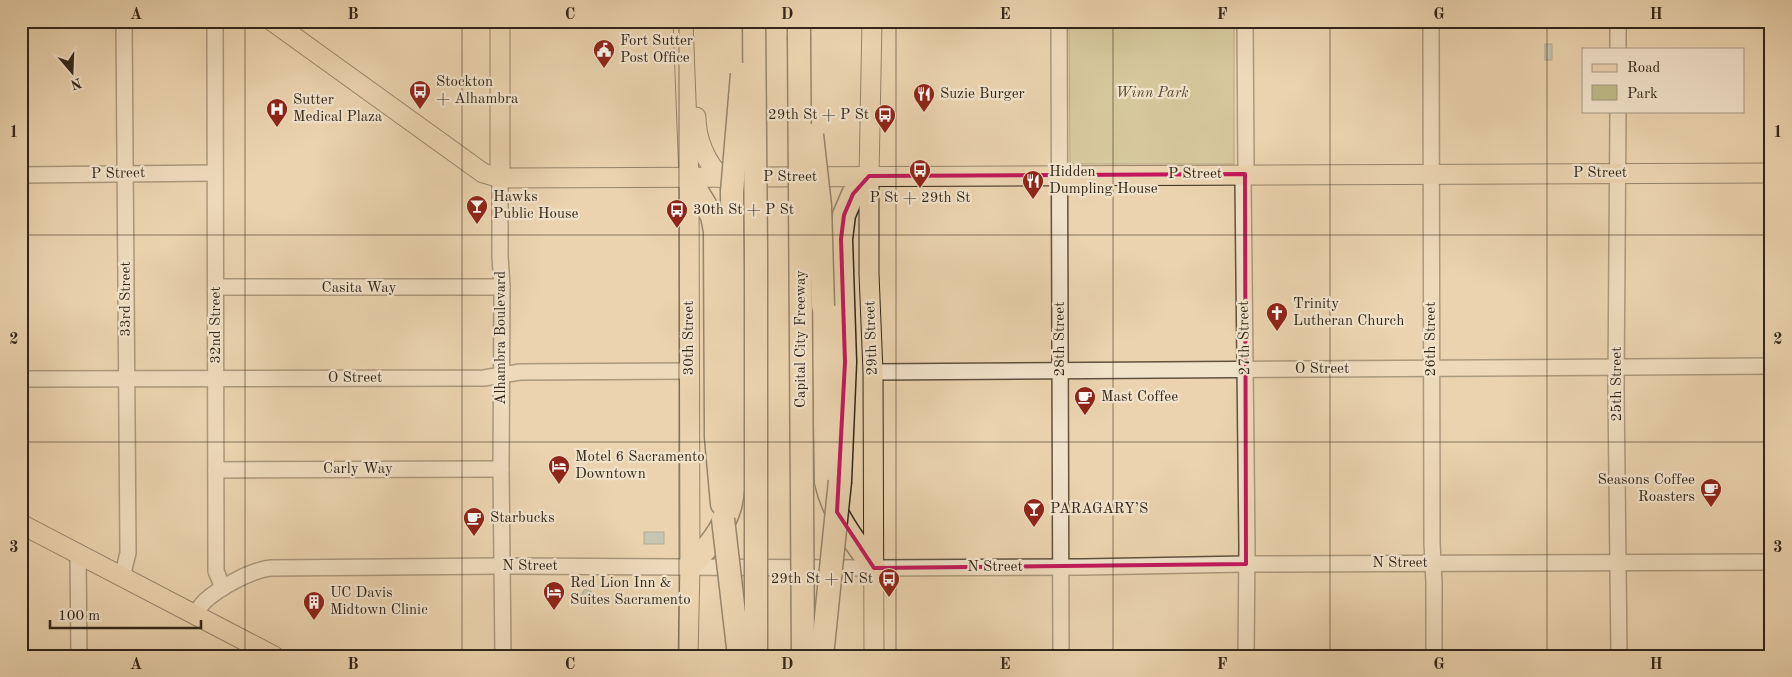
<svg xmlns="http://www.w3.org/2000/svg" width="1792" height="677" viewBox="0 0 1792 677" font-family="'Old Standard TT',serif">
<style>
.green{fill:#bdba86;stroke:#787050}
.water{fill:#9ab6b2;stroke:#707d75}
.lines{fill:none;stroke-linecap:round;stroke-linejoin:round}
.minor-casing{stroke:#60523e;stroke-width:18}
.major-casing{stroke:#322719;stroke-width:21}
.highway-casing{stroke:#322719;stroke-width:25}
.minor{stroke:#f1e2ca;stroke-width:15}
.major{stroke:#ead3ae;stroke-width:19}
.highway{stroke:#ead3ae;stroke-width:22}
.highway-bridge-casing{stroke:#322719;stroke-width:25;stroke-linecap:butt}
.highway-bridge{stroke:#ead3ae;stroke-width:22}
.marked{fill:none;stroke:#c2185b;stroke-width:4;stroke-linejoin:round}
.grid{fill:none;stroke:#322719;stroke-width:1;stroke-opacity:0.55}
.labels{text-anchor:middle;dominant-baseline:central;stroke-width:4.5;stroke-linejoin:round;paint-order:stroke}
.poi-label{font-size:15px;fill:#322719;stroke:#f1e2ca;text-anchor:start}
.park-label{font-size:15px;font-style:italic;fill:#554c34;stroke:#f1e2ca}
.street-label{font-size:15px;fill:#322719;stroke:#f1e2ca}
.neatline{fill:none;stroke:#322719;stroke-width:2}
.grid-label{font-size:16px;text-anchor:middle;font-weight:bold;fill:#322719}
</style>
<rect width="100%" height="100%" fill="#ead3ae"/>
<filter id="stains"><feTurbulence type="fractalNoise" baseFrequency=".004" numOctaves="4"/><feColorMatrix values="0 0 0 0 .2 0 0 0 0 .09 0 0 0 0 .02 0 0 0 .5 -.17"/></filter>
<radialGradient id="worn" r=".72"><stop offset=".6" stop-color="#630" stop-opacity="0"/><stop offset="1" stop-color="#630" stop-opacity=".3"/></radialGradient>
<polygon class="green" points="1069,21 1234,21 1234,164 1070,164"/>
<g class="water">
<rect x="1545" y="44" width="7" height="16"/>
<rect x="644" y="532" width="20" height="12"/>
<polygon points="585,589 592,592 593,606 586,606 585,599 580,597"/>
</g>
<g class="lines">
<g class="minor-casing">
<g id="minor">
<polyline points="215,21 216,571 223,588"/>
<polyline points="1059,21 1061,656"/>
<polyline points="1245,21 1246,166 1243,181 1247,546 1246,656"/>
<polyline points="1431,21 1432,543 1434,583 1434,656"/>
<polyline points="1618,21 1618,49"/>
<polyline points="1618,111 1616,388 1619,656"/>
<polyline points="21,175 215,173"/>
<polyline points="500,178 500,256 502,287 501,469 503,656"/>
<polyline points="216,287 502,287"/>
<polyline points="873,372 1771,366"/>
<polyline points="21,379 484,378 520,372 689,371"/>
<polyline points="216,470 501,469"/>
<polyline points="78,554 79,656"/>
<polyline points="122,577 128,553 124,21"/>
<path d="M195,614C198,610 201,605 205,601C219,588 251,570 271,568L502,566L874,568L1083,567L1246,564L1771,562"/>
</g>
</g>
<g class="major-casing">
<g id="major">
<polyline points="272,21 483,173 500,178 1771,173"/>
<polyline points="500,21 500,178"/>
<polyline points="683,21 689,178 690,567 688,656"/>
<polyline points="872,21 869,176 869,274 873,372 874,656"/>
<path d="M696,117C696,139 706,163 722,178"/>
<polyline points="21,524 274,656"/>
</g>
</g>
<g class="highway-casing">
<g id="highway">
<polyline points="799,21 799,37"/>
<polyline points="689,178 712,216 715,231 716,437 722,504"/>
<path d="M823,306L826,482C833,515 855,542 874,568"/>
<polyline points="840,481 845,362 841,239 844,215 853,194 869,176"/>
<path d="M690,567C706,549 723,531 730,507C733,495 734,481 735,468L732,192"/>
</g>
</g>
<use href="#minor" class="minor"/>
<use href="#major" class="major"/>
<use href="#highway" class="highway"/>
<g class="highway-bridge-casing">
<g id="highway-bridge">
<polyline points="754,21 756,253 756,656"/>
<polyline points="799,37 803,656"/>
<polyline points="812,135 820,206 823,306"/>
<polyline points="732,192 742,74"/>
<polyline points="723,519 739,656"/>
<polyline points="822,656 840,481"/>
</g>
</g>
<use href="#highway-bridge" class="highway-bridge"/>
</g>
<path d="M0 0H1792V677H0ZM1245,174L1246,564L874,568L837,512L845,362L841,239L844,215L853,194L869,176Z" fill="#ead3ae" fill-opacity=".55" fill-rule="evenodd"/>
<path class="marked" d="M1245,174L1246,564L874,568L837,512L845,362L841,239L844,215L853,194L869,176Z"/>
<path class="grid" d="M245,21V656M462,21V656M679,21V656M896,21V656M1113,21V656M1330,21V656M1547,21V656M21,235H1771M21,442H1771"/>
<defs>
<g id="civic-pin" transform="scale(1.125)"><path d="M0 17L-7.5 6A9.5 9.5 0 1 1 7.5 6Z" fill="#8f2418" stroke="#f1e2ca"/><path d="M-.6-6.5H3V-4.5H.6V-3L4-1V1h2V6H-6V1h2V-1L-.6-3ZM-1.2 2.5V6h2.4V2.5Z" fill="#fff"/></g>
<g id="bus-pin" transform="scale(1.125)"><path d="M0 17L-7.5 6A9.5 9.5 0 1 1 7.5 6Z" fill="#8f2418" stroke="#f1e2ca"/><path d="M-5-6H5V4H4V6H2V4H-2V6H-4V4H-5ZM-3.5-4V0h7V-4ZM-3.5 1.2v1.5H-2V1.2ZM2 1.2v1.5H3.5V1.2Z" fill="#fff"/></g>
<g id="restaurant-pin" transform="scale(1.125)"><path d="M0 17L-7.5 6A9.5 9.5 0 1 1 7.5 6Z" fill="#8f2418" stroke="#f1e2ca"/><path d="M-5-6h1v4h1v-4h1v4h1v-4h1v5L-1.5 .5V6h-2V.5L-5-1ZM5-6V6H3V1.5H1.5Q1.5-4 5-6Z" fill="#fff"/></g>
<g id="hospital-pin" transform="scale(1.125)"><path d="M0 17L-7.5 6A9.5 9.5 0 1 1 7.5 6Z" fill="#8f2418" stroke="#f1e2ca"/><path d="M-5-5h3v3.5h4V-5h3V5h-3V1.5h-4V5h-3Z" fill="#fff"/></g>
<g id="bar-pin" transform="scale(1.125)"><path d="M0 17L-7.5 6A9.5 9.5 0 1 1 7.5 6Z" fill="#8f2418" stroke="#f1e2ca"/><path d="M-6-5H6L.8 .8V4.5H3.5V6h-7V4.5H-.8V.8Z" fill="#fff"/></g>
<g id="church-pin" transform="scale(1.125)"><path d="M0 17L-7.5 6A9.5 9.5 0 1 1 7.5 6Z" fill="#8f2418" stroke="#f1e2ca"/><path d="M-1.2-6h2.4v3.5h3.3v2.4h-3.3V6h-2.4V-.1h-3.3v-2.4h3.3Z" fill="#fff"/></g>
<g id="cafe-pin" transform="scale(1.125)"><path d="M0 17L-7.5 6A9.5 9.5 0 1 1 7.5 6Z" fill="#8f2418" stroke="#f1e2ca"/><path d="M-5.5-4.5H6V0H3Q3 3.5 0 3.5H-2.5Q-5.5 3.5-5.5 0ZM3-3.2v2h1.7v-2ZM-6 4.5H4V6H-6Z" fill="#fff"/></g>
<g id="hotel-pin" transform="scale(1.125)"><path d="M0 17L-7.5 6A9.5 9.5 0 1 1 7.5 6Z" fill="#8f2418" stroke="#f1e2ca"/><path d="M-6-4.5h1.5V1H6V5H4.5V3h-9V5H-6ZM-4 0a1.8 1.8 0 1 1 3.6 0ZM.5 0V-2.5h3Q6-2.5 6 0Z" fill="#fff"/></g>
<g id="building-pin" transform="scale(1.125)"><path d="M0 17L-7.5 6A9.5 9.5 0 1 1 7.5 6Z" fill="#8f2418" stroke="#f1e2ca"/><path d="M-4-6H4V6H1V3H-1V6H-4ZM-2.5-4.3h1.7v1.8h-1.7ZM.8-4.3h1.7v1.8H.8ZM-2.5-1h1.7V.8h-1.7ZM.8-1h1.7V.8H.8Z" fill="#fff"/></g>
</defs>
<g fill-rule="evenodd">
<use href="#civic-pin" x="604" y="50"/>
<use href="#bus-pin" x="420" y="91"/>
<use href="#restaurant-pin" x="924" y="94"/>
<use href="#hospital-pin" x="277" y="109"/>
<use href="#bus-pin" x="885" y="115"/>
<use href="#bus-pin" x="920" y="170"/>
<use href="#restaurant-pin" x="1033" y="181"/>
<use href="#bar-pin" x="477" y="206"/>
<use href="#bus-pin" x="677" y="210"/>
<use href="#church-pin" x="1277" y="313"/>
<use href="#cafe-pin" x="1085" y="397"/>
<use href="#hotel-pin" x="559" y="466"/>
<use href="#cafe-pin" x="1711" y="489"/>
<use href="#bar-pin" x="1034" y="509"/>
<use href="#cafe-pin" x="474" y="518"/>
<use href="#bus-pin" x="889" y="579"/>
<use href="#hotel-pin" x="554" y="592"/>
<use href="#building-pin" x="314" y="602"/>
</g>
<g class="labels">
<g class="poi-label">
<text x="620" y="41">Fort Sutter<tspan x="620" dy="17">Post Office</tspan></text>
<text x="436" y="82">Stockton<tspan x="436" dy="17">+ Alhambra</tspan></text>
<text x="940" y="94">Suzie Burger</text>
<text x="293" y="100">Sutter<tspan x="293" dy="17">Medical Plaza</tspan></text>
<text x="869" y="115" text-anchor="end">29th St + P St</text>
<text x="1049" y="172">Hidden<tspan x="1049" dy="17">Dumpling House</tspan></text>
<text x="493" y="197">Hawks<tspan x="493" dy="17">Public House</tspan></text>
<text x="920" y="198" text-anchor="middle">P St + 29th St</text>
<text x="693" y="210">30th St + P St</text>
<text x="1293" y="304">Trinity<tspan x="1293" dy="17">Lutheran Church</tspan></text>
<text x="1101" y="397">Mast Coffee</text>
<text x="575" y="457">Motel 6 Sacramento<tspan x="575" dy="17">Downtown</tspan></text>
<text x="1695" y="480" text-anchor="end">Seasons Coffee<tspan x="1695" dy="17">Roasters</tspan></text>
<text x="1050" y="509">PARAGARY’S</text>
<text x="490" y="518">Starbucks</text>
<text x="873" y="579" text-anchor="end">29th St + N St</text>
<text x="570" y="583">Red Lion Inn &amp;<tspan x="570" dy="17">Suites Sacramento</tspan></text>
<text x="330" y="593">UC Davis<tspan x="330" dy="17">Midtown Clinic</tspan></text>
</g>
<g class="park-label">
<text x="1152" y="93">Winn Park</text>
</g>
<g class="street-label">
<text x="1600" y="173">P Street</text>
<text transform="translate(118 174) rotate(-1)">P Street</text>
<text x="1195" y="174">P Street</text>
<text x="790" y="177">P Street</text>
<text x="359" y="288">Casita Way</text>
<text transform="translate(126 299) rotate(-90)">33rd Street</text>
<text transform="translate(216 325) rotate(-90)">32nd Street</text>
<text transform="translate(501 338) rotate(-90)">Alhambra Boulevard</text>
<text transform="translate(689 338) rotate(-90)">30th Street</text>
<text transform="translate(872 338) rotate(-92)">29th Street</text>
<text transform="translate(1245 338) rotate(-91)">27th Street</text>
<text transform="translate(801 339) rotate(-90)">Capital City Freeway</text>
<text transform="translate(1060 339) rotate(-90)">28th Street</text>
<text transform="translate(1431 339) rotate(-90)">26th Street</text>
<text x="1322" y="369">O Street</text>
<text x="355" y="378">O Street</text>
<text transform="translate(1617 384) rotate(-90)">25th Street</text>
<text x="358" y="469">Carly Way</text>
<text x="1400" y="563">N Street</text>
<text x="530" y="566">N Street</text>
<text x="995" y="567">N Street</text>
</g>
</g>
<rect width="1792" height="677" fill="none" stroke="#ead3ae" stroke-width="55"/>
<rect x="1582" y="48" width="162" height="65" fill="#f1e2ca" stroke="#a59783"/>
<rect x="1592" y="64" width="25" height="8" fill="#ead3ae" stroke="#a59783"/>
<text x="1627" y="72" font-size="15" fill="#322719">Road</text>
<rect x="1592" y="85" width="25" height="15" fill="#bdba86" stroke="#a59783"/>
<text x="1627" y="98" font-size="15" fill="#322719">Park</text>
<g transform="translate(72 72) rotate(161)" stroke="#f1e2ca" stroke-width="4" paint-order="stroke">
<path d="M0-4L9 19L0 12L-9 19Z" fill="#322719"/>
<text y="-8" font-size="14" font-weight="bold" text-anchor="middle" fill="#322719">N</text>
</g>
<path d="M50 620v8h151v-8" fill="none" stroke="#322719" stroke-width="2.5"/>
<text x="58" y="620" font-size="15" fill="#322719" stroke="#f1e2ca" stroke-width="4" paint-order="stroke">100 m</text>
<rect x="28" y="28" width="1736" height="622" class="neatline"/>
<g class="grid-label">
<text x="136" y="19">A</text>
<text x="353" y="19">B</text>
<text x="570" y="19">C</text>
<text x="787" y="19">D</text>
<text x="1005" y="19">E</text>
<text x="1222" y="19">F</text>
<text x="1439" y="19">G</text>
<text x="1656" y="19">H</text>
<text x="14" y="137">1</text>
<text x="1778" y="137">1</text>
<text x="14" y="344">2</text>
<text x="1778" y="344">2</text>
<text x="14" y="552">3</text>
<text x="1778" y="552">3</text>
<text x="136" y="669">A</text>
<text x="353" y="669">B</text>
<text x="570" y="669">C</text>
<text x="787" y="669">D</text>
<text x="1005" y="669">E</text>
<text x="1222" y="669">F</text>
<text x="1439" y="669">G</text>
<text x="1656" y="669">H</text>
</g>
<rect width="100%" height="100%" filter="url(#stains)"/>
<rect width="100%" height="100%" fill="url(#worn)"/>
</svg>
